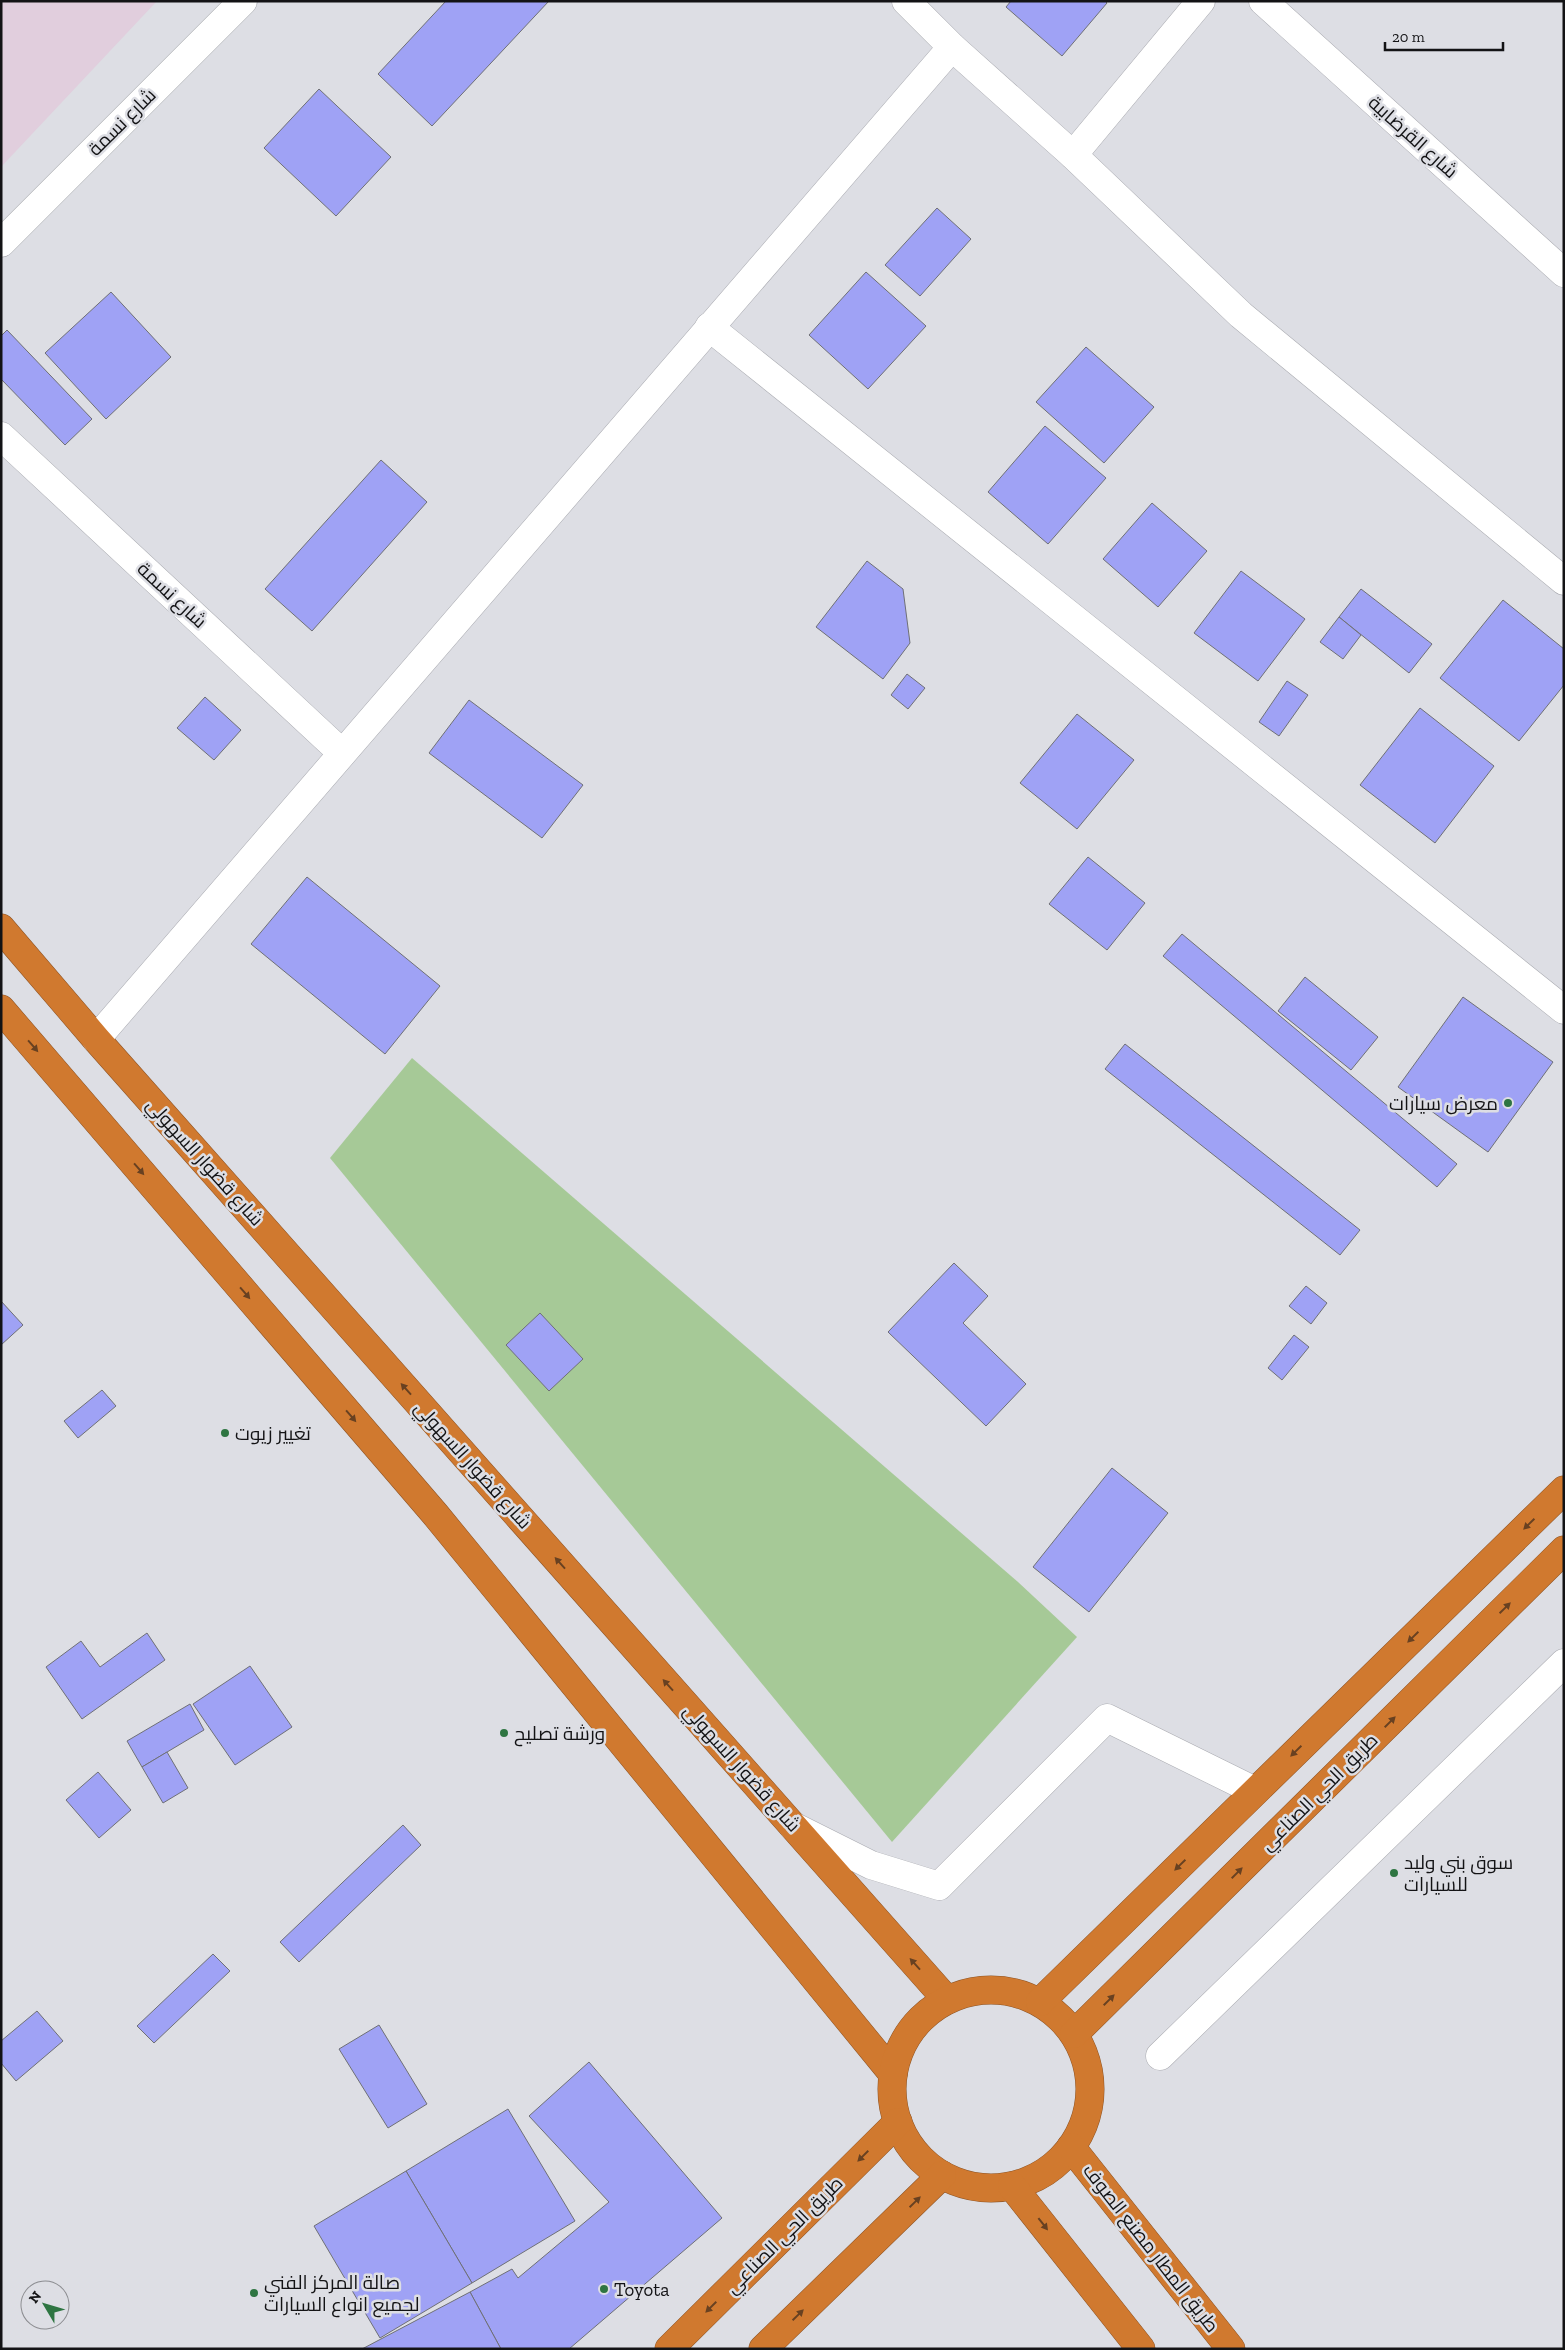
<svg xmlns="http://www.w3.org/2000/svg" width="1565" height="2350" viewBox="0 0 1565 2350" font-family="'Zilla Slab',Cairo,serif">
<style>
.education{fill:#e1cedd}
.green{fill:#a6c997}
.building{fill:#9fa2f5;stroke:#6f7076}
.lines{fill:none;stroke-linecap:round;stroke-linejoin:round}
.minor-casing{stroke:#aaabb1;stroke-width:29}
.highway-casing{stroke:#8e5526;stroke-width:29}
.minor{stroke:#fff;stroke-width:28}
.highway{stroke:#d0792f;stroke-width:28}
.oneway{fill:#684121}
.poi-dot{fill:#2e7542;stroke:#dddee4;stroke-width:2}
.labels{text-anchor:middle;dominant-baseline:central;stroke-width:5;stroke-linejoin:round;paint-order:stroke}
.street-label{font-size:19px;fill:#131315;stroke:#dddee4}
.poi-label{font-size:19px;fill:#131315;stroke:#dddee4;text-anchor:start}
</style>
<rect width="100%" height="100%" fill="#dddee4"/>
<polygon class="education" points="1,1 157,1 1,167"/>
<polygon class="green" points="412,1058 1018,1582 1077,1637 892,1842 330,1158"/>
<g class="building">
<polygon points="446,1 549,1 432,126 378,74"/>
<polygon points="1011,1 1105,1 1107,3 1062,56 1006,7"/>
<polygon points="319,89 391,157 336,216 264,148"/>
<polygon points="937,208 971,239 920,296 885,265"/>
<polygon points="866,272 926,326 868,389 809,335"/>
<polygon points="111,292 171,357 106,419 45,353"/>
<polygon points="7,330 92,419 65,445 1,379 1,336"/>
<polygon points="1086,347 1154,407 1104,463 1036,402"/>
<polygon points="1045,426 1106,478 1048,544 988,492"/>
<polygon points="381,460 427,502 312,631 265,589"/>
<polygon points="1152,503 1207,551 1158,607 1103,559"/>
<polygon points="867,561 903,589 910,643 883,679 816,627"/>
<polygon points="1241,571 1305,619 1258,681 1194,633"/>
<polygon points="1361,589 1432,644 1409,673 1339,617"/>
<polygon points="1503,600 1564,649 1564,685 1519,741 1440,678"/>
<polygon points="1339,617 1361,635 1343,659 1320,642"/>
<polygon points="907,674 925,688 908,709 891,695"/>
<polygon points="1287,681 1308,695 1279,736 1259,722"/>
<polygon points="205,697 241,730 214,760 177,728"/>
<polygon points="469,700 583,785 542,838 429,753"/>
<polygon points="1420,708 1494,766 1435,843 1360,785"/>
<polygon points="1077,714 1134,760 1077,829 1020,783"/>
<polygon points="1088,857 1145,903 1107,950 1049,904"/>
<polygon points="307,877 440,986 385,1054 251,944"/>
<polygon points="1182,934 1457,1164 1437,1187 1163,956"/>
<polygon points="1305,977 1378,1037 1351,1070 1278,1011"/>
<polygon points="1463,997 1553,1062 1488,1152 1398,1087"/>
<polygon points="1125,1044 1360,1230 1340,1255 1105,1069"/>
<polygon points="954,1263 988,1296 963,1323 1026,1384 986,1426 888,1332"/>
<polygon points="1306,1286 1327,1303 1311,1324 1289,1306"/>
<polygon points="1,1301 23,1325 1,1345"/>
<polygon points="540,1313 583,1359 549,1391 506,1345"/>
<polygon points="1294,1335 1309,1347 1282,1380 1268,1368"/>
<polygon points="102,1390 116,1406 78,1438 64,1421"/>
<polygon points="1112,1468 1168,1513 1089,1612 1033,1567"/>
<polygon points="147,1633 165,1660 82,1719 46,1667 81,1641 100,1667"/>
<polygon points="250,1666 292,1727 235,1765 193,1704"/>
<polygon points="190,1704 204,1730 142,1767 127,1741"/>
<polygon points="167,1752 188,1788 163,1803 142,1767"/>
<polygon points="98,1772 131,1810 99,1838 66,1800"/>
<polygon points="403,1825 421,1845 299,1962 280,1942"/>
<polygon points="213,1954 230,1971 154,2043 137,2026"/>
<polygon points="37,2011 63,2041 16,2081 1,2063 1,2041"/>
<polygon points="379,2025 427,2104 388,2128 339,2049"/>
<polygon points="589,2062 722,2218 569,2349 501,2349 470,2292 512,2269 518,2278 609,2202 529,2116"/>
<polygon points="508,2109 575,2221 472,2283 406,2171"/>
<polygon points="406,2171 472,2283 380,2338 314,2226"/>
<polygon points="470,2292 501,2349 362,2349"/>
</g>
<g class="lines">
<g class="minor-casing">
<g id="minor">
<polyline points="906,1 952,47 1073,155 1241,315 1564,581"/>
<polyline points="1263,1 1564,273"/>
<polyline points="1073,155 1201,1"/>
<polyline points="1,243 243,1"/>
<polyline points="709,327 1564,1010"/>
<polyline points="1,436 342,753"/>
<polyline points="96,1039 952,47"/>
<polyline points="793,1826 871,1865 939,1886 1107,1718 1255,1791"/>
<polyline points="1160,2056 1564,1663"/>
</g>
</g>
<g class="highway-casing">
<g id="highway">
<polyline points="1,928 96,1039 947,2000"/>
<polyline points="1,1009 435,1514 893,2074"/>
<circle cx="991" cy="2089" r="99"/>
<polyline points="1040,2002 1564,1490"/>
<polyline points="1074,2034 1564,1550"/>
<polyline points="1071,2147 1231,2349"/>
<polyline points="1012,2186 1141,2349"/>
<polyline points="669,2349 898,2122"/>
<polyline points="763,2349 942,2175"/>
</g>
</g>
<use href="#minor" class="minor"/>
<use href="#highway" class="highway"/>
</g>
<defs><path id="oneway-solid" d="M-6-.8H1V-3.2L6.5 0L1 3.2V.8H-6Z" transform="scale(1.25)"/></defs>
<g class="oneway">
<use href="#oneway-solid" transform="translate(33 1046) rotate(49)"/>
<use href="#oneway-solid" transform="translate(139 1169) rotate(49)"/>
<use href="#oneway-solid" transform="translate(245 1293) rotate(49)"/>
<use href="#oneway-solid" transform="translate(406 1389) rotate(-132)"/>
<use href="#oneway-solid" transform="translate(351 1416) rotate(49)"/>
<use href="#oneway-solid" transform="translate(1529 1524) rotate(136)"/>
<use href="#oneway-solid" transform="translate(560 1563) rotate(-132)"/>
<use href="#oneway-solid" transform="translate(1505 1608) rotate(-44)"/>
<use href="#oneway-solid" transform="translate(1413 1637) rotate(136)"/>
<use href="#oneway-solid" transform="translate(668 1685) rotate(-132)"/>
<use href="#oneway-solid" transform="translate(1390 1722) rotate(-45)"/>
<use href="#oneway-solid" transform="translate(1296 1751) rotate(136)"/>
<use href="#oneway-solid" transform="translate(1180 1865) rotate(136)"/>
<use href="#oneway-solid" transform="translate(1237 1873) rotate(-45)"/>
<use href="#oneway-solid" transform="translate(915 1964) rotate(-132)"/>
<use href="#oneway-solid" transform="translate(1109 2000) rotate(-45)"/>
<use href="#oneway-solid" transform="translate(863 2156) rotate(135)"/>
<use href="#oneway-solid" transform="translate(915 2202) rotate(-44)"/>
<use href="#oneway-solid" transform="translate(1043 2224) rotate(52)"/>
<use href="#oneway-solid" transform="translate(711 2307) rotate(135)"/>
<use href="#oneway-solid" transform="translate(798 2315) rotate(-44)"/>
</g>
<g class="poi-dot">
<circle cx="1508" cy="1103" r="5"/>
<circle cx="225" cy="1433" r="5"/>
<circle cx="504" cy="1733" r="5"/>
<circle cx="1394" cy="1873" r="5"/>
<circle cx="604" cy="2289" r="5"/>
<circle cx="254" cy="2293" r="5"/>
</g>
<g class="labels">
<g class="street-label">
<text transform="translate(122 122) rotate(-45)">شارع نسمة</text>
<text transform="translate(1413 137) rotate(42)">شارع القرضابية</text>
<text transform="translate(172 595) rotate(43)">شارع نسمة</text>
<text transform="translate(205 1162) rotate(48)">شارع قضوار السهولي</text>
<text transform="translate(473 1465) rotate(48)">شارع قضوار السهولي</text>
<text transform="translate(742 1768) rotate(48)">شارع قضوار السهولي</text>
<text transform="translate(1319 1792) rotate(-45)">طريق الحي الصناعي</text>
<text transform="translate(784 2235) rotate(-45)">طريق الحي الصناعي</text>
<text transform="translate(1151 2248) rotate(52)">طريق المطار مصنع الصوف</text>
</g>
<g class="poi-label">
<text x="1498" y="1103" text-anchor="end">معرض سيارات</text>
<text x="235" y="1433">تغيير زيوت</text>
<text x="514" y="1733">ورشة تصليح</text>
<text x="1404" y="1862">سوق بني وليد<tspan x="1404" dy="22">للسيارات</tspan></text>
<text x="264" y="2282">صالة المركز الفني<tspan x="264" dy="22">لجميع انواع السيارات</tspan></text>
<text x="614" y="2289">Toyota</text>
</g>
</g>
<rect width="1565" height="2350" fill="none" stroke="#131315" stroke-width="5"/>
<g transform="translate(45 2305) rotate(308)"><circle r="24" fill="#dddee4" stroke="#8c8d91"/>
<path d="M0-4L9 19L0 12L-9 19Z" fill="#2e7542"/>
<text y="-8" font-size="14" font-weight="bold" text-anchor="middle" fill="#131315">N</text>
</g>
<path d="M1385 42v8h118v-8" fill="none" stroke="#131315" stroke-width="2.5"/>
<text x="1392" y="42" font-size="15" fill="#131315" stroke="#dddee4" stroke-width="4" paint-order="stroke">20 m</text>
</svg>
